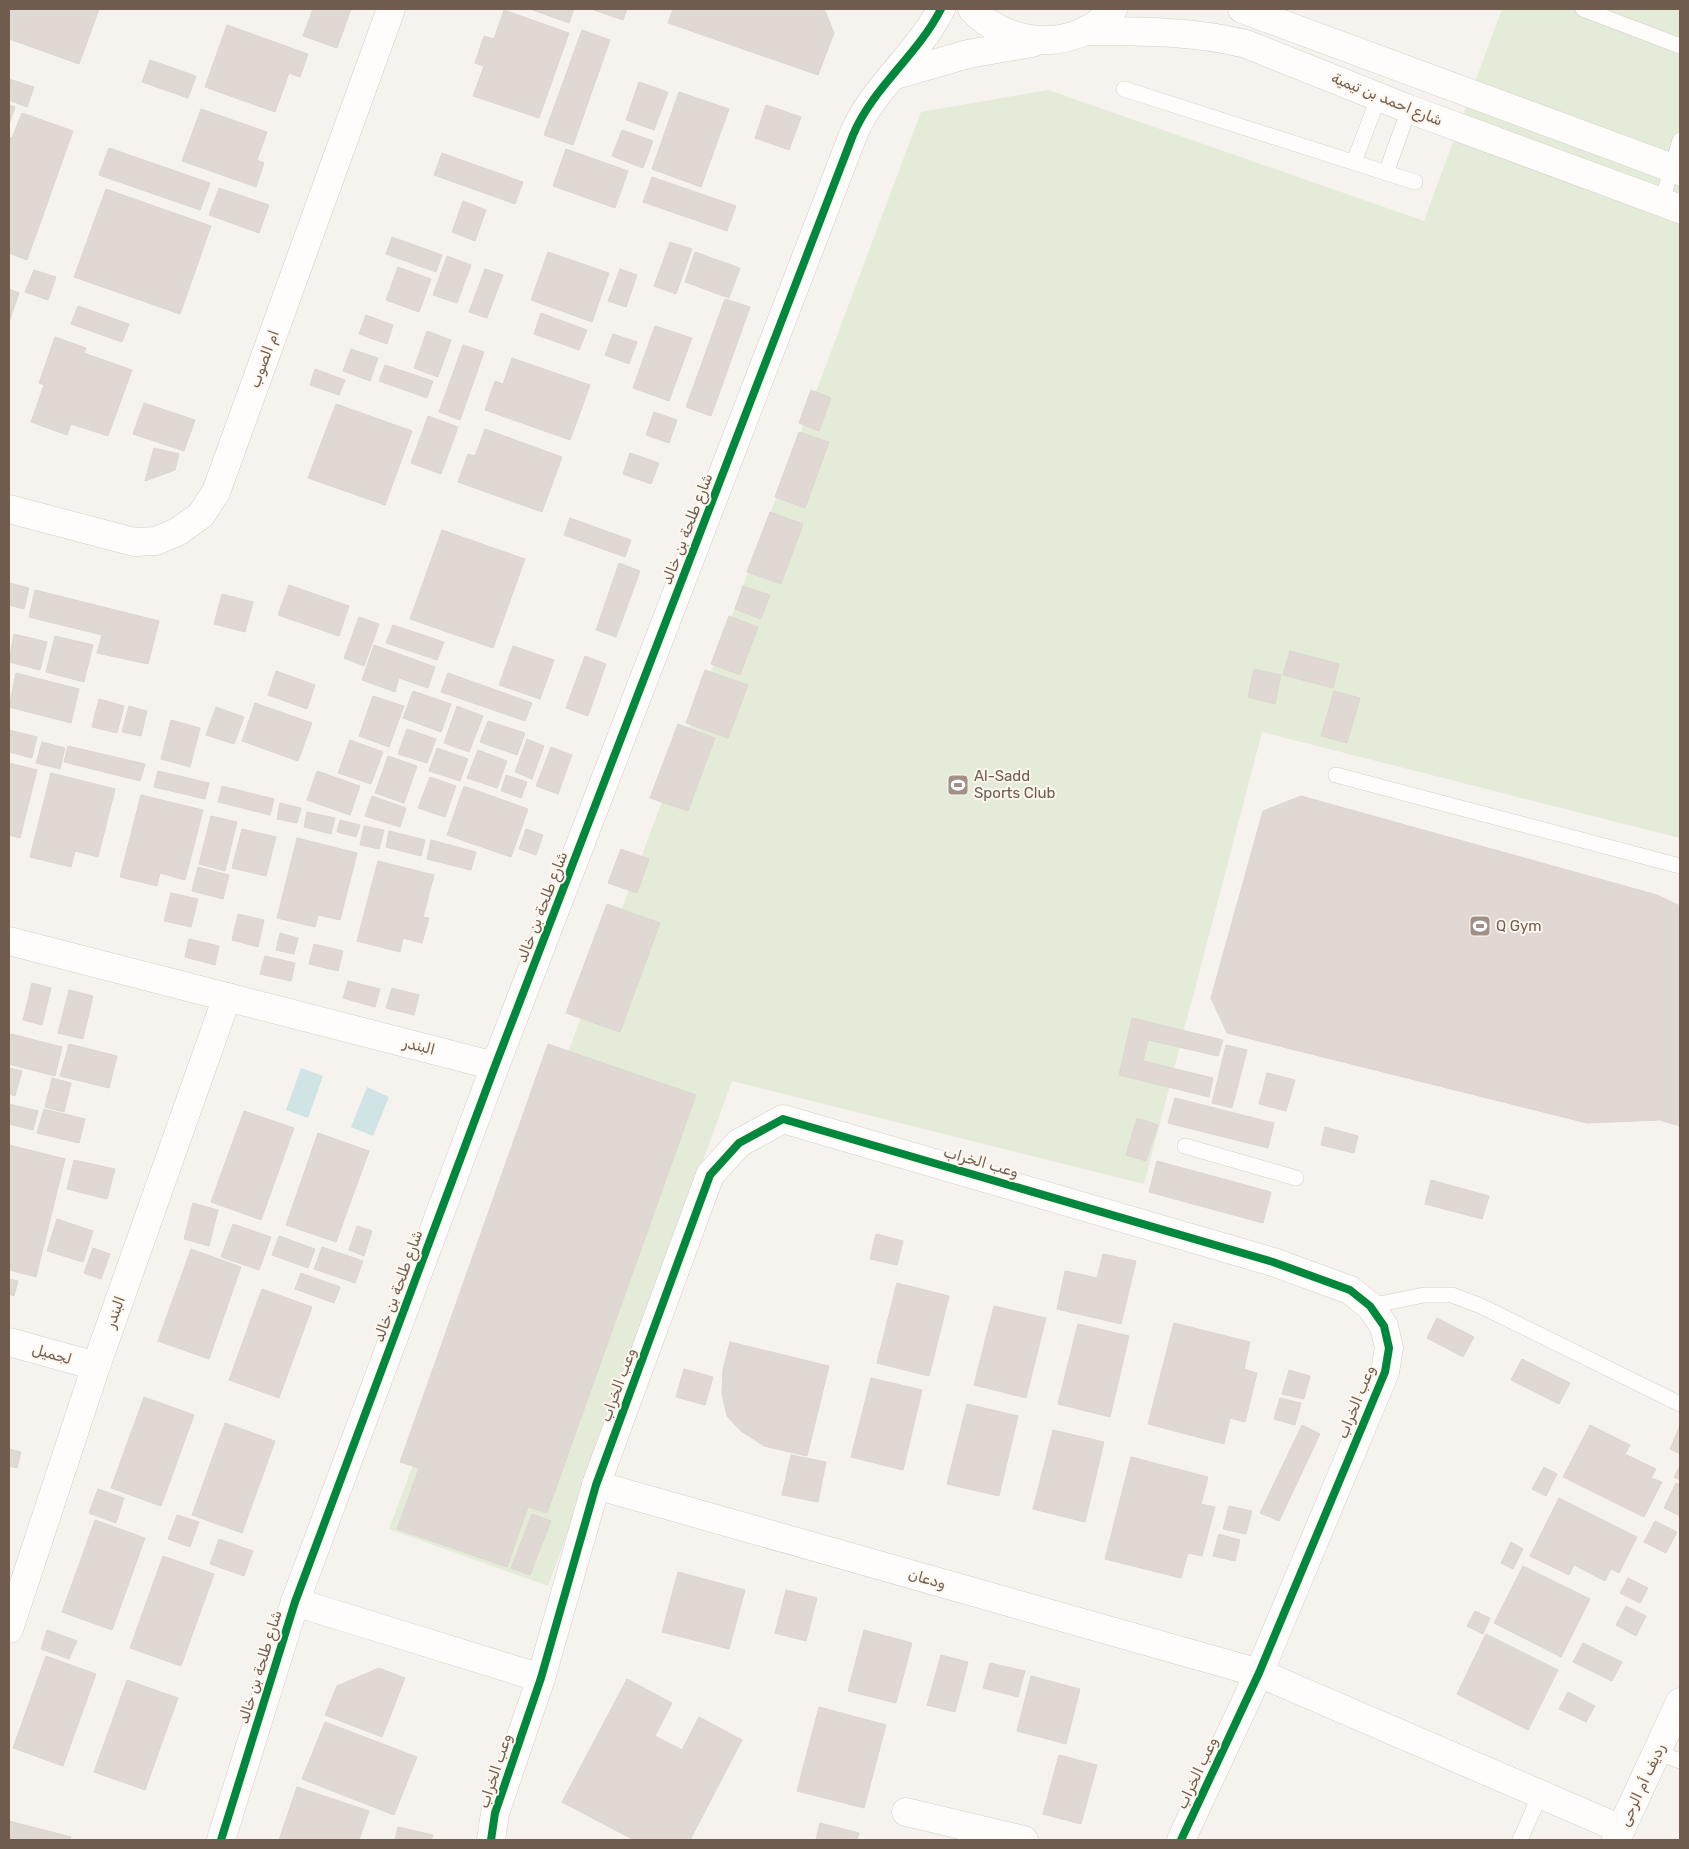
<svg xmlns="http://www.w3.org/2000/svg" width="1689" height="1849" viewBox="0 0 1689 1849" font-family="Rubik,Cairo,sans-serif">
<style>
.green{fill:#e4ebd9}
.water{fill:#d0e3e5}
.building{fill:#dfd8d3;stroke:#ded6d0}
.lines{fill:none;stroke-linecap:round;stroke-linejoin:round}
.service-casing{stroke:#d3cec8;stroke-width:16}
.minor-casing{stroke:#d3cec8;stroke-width:29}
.tertiary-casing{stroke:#d3cec8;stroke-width:29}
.service{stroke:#fefdfc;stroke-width:15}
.minor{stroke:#fefdfc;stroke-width:28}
.tertiary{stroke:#fefdfc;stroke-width:28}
.cycleway-casing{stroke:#fdf7ef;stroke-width:11}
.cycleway{stroke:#00873e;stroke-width:8}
.labels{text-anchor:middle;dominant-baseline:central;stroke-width:4;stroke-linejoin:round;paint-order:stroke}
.street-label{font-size:15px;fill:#715c50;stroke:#fdf7ef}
.poi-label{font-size:15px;fill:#715c50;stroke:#fdf7ef;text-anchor:start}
</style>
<rect width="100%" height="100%" fill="#f6f2ed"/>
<polygon class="green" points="1502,9 1680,9 1680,838 1262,732 1144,1184 732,1081 548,1586 389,1529 921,112 1048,90 1424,221"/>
<g class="water">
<polygon points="301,1068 323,1076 308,1118 286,1110"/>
<polygon points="367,1087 389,1097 373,1136 351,1127"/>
</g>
<g class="building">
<polygon points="9,9 99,9 79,64 9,39"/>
<polygon points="313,9 351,9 337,48 303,36"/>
<polygon points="530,9 574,9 569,23"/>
<polygon points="591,9 627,9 623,20"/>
<polygon points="673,9 817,9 825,11 834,33 818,75 668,23"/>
<polygon points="504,10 569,33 539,118 473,96 484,66 475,63 484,36 494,39"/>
<polygon points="227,25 308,54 300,77 289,73 275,112 205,87"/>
<polygon points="582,30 610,40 573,145 544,135"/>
<polygon points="150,60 196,76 188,98 142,82"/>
<polygon points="9,79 34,87 27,107 9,100"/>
<polygon points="639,82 668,92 654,130 626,120"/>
<polygon points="679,92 729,109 701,187 652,169"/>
<polygon points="9,105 15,107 9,124"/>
<polygon points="766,105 801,117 789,150 755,138"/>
<polygon points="201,109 267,132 257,160 264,163 256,187 182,161"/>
<polygon points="22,113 73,131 27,260 9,253 9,137 12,138"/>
<polygon points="622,130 653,141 643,168 612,156"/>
<polygon points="109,148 210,183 200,210 99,175"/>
<polygon points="566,149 628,171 615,208 553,186"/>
<polygon points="442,153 523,182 515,204 434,175"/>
<polygon points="652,177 736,206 727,231 643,202"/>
<polygon points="219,188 269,205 259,233 209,215"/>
<polygon points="106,189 211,226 180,314 74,277"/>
<polygon points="463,201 486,210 475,241 452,232"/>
<polygon points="392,237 442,255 436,272 386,254"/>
<polygon points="670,242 692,249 676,294 654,286"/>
<polygon points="548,252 609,273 592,322 531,300"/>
<polygon points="695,252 740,268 729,298 685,282"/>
<polygon points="447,256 471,265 457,303 433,295"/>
<polygon points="398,267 431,279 419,312 386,300"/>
<polygon points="485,269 503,275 487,318 469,312"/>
<polygon points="620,269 637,275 626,307 608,301"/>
<polygon points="34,270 56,277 48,300 25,292"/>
<polygon points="9,289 19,293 9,322"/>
<polygon points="725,299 750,307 711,416 686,407"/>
<polygon points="78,306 129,324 122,342 71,324"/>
<polygon points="541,313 587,330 579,350 534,334"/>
<polygon points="366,315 393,325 387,344 359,334"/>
<polygon points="655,326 692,338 669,401 633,388"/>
<polygon points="427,331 451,340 438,377 414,368"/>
<polygon points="613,334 637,342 629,364 605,355"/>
<polygon points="55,337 86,348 84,353 132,370 108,436 71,424 67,435 31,422 44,385 39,383"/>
<polygon points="463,345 484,352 460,420 439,412"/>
<polygon points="351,349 378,358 370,381 343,371"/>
<polygon points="512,358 590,385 570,440 485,410 495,381 503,384"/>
<polygon points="385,365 433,381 427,398 379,381"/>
<polygon points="315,369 345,380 339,395 310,385"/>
<polygon points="811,390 831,398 819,431 799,423"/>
<polygon points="144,403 195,420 184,451 133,434"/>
<polygon points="336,404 412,431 385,505 308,478"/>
<polygon points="654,412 677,420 669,443 646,435"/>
<polygon points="428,416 458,427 441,474 411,463"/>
<polygon points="485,429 562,457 542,512 458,482 468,454 475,456"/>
<polygon points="799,432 829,442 805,508 775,497"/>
<polygon points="154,448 179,454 175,470 145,481"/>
<polygon points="630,453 659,463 651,484 623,474"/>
<polygon points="770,512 803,524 781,584 747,572"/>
<polygon points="570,518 631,540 625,557 564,535"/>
<polygon points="442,530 525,559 493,648 410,619"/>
<polygon points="619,563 640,571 616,637 596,630"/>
<polygon points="9,583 29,588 24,609 9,605"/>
<polygon points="289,585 349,606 339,636 278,615"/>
<polygon points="743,586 770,595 761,619 735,609"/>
<polygon points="35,590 159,621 148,664 97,653 102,635 29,617"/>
<polygon points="222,594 253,602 245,632 214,624"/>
<polygon points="729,616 758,627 740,675 711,664"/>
<polygon points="359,617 379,624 364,666 344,658"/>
<polygon points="393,625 444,642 437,660 386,643"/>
<polygon points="14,634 47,642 40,670 9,662"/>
<polygon points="55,636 93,645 84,682 46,672"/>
<polygon points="374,645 435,667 428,688 399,678 395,692 362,680"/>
<polygon points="513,646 554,660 540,699 499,685"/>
<polygon points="1290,651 1339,664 1333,688 1283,675"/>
<polygon points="585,656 606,664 588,716 566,708"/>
<polygon points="1254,669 1281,675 1275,704 1248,697"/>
<polygon points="705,670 748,685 728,738 686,723"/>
<polygon points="276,671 315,685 307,709 268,695"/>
<polygon points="16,673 79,689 71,723 9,707"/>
<polygon points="448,673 532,703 525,721 441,692"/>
<polygon points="413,691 451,704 441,732 403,718"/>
<polygon points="1334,691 1360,698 1347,743 1321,736"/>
<polygon points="373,696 404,706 389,747 359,736"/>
<polygon points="99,699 124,706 117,733 92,727"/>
<polygon points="255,703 312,723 298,761 242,741"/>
<polygon points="129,706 147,711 141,736 122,732"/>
<polygon points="457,706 483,716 469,752 444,743"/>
<polygon points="216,707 244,717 234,744 206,735"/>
<polygon points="171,720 200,728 190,767 161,759"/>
<polygon points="488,721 525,733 517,755 480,742"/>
<polygon points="678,724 715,738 688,811 650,798"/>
<polygon points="407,729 436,739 427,763 398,754"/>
<polygon points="9,730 37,737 32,758 9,752"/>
<polygon points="527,739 544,746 532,779 515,772"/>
<polygon points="350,740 383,752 371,784 338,773"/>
<polygon points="42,742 65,748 60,769 36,763"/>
<polygon points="68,746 145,764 140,781 64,762"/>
<polygon points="551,747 572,755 558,794 536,786"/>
<polygon points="437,748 468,759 460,781 429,771"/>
<polygon points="478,750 507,761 497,788 467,778"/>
<polygon points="388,756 417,766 404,803 375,793"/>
<polygon points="9,763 37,770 20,838 9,835"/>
<polygon points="158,771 209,783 205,799 154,787"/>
<polygon points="317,771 360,786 350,815 307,800"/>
<polygon points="51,773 115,789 98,857 75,851 71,867 30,857"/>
<polygon points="506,775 527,782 521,798 501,791"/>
<polygon points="430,777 456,786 445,817 418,808"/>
<polygon points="222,786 274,799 270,815 218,802"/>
<polygon points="464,786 528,809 511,857 447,835"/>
<polygon points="141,795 203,810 185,880 160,873 157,886 120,877"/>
<polygon points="372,796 406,808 400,827 365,816"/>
<polygon points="1301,796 1657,895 1680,906 1680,1126 1660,1120 1587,1123 1227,1033 1211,998 1263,811"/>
<polygon points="280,803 301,808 297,823 277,819"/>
<polygon points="307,812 335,818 331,834 304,827"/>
<polygon points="211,816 237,822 225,871 199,864"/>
<polygon points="340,820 360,825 356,837 337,832"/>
<polygon points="364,826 384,830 379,849 360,845"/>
<polygon points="242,829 276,837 266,876 232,868"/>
<polygon points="526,829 543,835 536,855 519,849"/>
<polygon points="389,831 425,840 421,856 386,847"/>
<polygon points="297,838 357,853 340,920 318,915 315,927 277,918"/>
<polygon points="431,840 476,852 471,870 427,859"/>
<polygon points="621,849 649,859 637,893 608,883"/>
<polygon points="378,861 434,875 423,917 429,918 422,943 403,938 400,952 357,941"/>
<polygon points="198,867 229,875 223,899 192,891"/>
<polygon points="171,893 198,899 191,927 164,921"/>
<polygon points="607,904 660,923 620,1032 566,1013"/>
<polygon points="238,914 264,920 258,947 232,940"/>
<polygon points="280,933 298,938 294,954 276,950"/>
<polygon points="189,939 219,946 215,965 185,957"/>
<polygon points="314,944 343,951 338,971 309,964"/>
<polygon points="265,956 295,963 291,981 260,974"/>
<polygon points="348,981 380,989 375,1007 343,998"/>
<polygon points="32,983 51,988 42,1025 23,1020"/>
<polygon points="392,988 419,995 414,1015 386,1008"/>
<polygon points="69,990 93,996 83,1039 58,1033"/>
<polygon points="1132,1018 1223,1040 1218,1056 1148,1040 1143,1061 1213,1078 1209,1097 1119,1075"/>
<polygon points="11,1034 62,1047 55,1076 9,1064 9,1044"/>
<polygon points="69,1044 117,1056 109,1088 60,1076"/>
<polygon points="548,1044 696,1095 547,1513 528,1507 507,1567 397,1529 419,1468 400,1462"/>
<polygon points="1226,1045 1247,1050 1232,1108 1212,1103"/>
<polygon points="9,1068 22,1071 15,1096 9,1094"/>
<polygon points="1267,1073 1295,1080 1286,1111 1259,1104"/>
<polygon points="52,1078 71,1083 64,1112 45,1107"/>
<polygon points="1175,1098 1274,1123 1268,1148 1168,1123"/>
<polygon points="9,1104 38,1111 33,1130 9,1124"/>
<polygon points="44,1109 85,1119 79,1143 37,1133"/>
<polygon points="244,1111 294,1128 261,1220 211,1202"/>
<polygon points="1137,1118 1158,1125 1146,1161 1126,1155"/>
<polygon points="1325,1127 1358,1136 1354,1153 1321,1145"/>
<polygon points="318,1133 369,1151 336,1242 286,1225"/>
<polygon points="9,1145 65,1159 36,1277 9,1270"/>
<polygon points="74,1160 115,1169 107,1199 67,1189"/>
<polygon points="1157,1161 1271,1192 1263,1223 1149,1192"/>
<polygon points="1431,1180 1489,1196 1482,1219 1425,1204"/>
<polygon points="193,1203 218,1210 209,1246 184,1239"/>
<polygon points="57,1219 93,1231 83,1262 47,1251"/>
<polygon points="233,1224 271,1237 259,1270 221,1257"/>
<polygon points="357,1226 372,1231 364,1256 349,1250"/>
<polygon points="876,1234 903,1241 897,1265 870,1259"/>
<polygon points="279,1236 315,1249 308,1268 272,1255"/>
<polygon points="322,1247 363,1261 355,1283 314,1269"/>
<polygon points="93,1248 110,1254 101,1279 84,1273"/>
<polygon points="191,1249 241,1267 209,1359 158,1341"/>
<polygon points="1103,1254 1136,1261 1121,1324 1057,1309 1065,1271 1097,1278"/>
<polygon points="301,1273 340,1287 334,1303 295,1289"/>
<polygon points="9,1279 18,1281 14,1296 9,1294"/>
<polygon points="897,1283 949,1296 929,1376 877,1363"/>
<polygon points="262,1289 312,1307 279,1398 229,1380"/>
<polygon points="994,1306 1046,1318 1026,1398 974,1385"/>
<polygon points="1437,1318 1474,1337 1463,1357 1427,1338"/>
<polygon points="1174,1323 1250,1342 1244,1369 1257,1373 1245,1422 1230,1418 1224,1444 1148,1424"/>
<polygon points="1078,1324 1129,1336 1110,1417 1058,1404"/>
<polygon points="730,1342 829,1366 807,1456 764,1446 741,1431 727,1416 722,1394 723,1370"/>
<polygon points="1522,1359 1570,1383 1559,1404 1511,1380"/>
<polygon points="684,1369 713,1377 705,1405 676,1397"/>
<polygon points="1289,1370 1310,1376 1304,1399 1282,1394"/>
<polygon points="871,1378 922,1390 903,1470 851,1457"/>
<polygon points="144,1397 194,1415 161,1506 111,1488"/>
<polygon points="1280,1398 1301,1403 1295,1425 1274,1419"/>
<polygon points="967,1404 1018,1416 999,1496 947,1484"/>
<polygon points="225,1423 275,1441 242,1533 192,1515"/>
<polygon points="1302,1425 1320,1434 1279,1521 1260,1513"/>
<polygon points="1590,1425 1630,1445 1625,1454 1656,1469 1651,1478 1662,1482 1644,1517 1563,1477"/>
<polygon points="1680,1425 1680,1454 1670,1449"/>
<polygon points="1053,1430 1104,1442 1085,1522 1033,1509"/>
<polygon points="9,1449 21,1452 17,1468 9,1466"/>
<polygon points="791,1455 826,1462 818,1502 782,1495"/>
<polygon points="1131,1457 1208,1477 1201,1504 1215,1507 1202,1556 1188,1553 1181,1578 1105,1559"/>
<polygon points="1680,1466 1680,1480 1674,1477"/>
<polygon points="1544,1467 1557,1474 1546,1496 1532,1489"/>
<polygon points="1676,1483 1680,1485 1680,1516 1664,1508"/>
<polygon points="98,1489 124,1498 116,1523 89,1513"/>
<polygon points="1559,1498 1637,1537 1619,1573 1611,1569 1605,1581 1574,1565 1569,1575 1530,1556"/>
<polygon points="1229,1506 1252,1511 1246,1534 1223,1529"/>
<polygon points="532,1514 551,1521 530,1575 511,1568"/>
<polygon points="177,1515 199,1522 190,1547 168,1539"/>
<polygon points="95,1520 145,1538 112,1630 62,1612"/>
<polygon points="1655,1521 1677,1532 1666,1553 1644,1542"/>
<polygon points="1219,1534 1240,1540 1235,1561 1213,1556"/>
<polygon points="219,1539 253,1551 244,1576 210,1564"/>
<polygon points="1511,1542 1523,1549 1513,1569 1501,1563"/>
<polygon points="163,1556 214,1574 181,1666 130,1648"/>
<polygon points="1523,1566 1590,1599 1561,1657 1494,1623"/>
<polygon points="678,1572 745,1590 729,1649 662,1632"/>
<polygon points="1628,1578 1648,1588 1640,1603 1620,1593"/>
<polygon points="786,1590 817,1598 806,1641 775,1633"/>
<polygon points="1626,1606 1646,1616 1636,1636 1616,1625"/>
<polygon points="1475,1611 1490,1618 1483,1634 1467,1626"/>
<polygon points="47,1630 77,1641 69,1659 41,1649"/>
<polygon points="864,1630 912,1643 896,1703 848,1691"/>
<polygon points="1486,1634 1558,1670 1528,1730 1457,1694"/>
<polygon points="1583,1643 1622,1662 1612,1681 1573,1662"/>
<polygon points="941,1655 968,1662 955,1712 927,1705"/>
<polygon points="46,1656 96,1674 63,1766 13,1748"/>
<polygon points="990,1663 1025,1671 1018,1697 983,1688"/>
<polygon points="379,1668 405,1678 382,1737 325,1715 337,1686"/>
<polygon points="1031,1676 1080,1689 1066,1744 1017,1731"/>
<polygon points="627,1679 672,1703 655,1736 682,1750 699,1717 742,1740 690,1840 634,1840 562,1802"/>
<polygon points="127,1680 178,1698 145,1790 94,1772"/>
<polygon points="1568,1692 1595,1706 1586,1722 1559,1709"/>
<polygon points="819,1707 886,1725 864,1808 797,1791"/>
<polygon points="325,1722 417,1757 394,1815 302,1779"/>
<polygon points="1059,1755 1097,1765 1081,1824 1043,1814"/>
<polygon points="297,1787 369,1811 359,1840 279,1840"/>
<polygon points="9,1821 71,1837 70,1840 9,1840"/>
<polygon points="820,1823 859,1833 857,1840 816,1840"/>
<polygon points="398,1827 433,1835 431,1840 395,1840"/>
</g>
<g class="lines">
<g class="service-casing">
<g id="service">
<polyline points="1583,9 1680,46"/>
<polyline points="1124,89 1415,182"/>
<polyline points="1354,162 1379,96"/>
<polyline points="1386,173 1409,109"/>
<polyline points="1662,201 1680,140"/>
<polyline points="1336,775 1680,866"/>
<polyline points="1185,1146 1296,1178"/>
<polyline points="1370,1306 1424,1295 1452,1295 1481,1306 1680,1404"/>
<polyline points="1657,1752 1680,1761"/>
<polyline points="1520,1840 1540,1795"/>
</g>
</g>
<g class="minor-casing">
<g id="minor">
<polyline points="9,509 134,542 156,541 179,531 201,515 216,492 391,9"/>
<polyline points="9,941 495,1066"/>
<polyline points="9,1342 96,1366"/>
<polyline points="596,1485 1259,1673 1621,1829"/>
<polyline points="295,1602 541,1678"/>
<polyline points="9,1629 96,1366 227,997"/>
<polyline points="906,1812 1024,1840"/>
<polyline points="491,1840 495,1813 541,1678 596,1485 710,1175 739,1143 783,1119 1273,1262 1350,1290 1370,1306 1384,1326 1389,1348 1385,1372 1259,1673 1181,1840"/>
<polyline points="1616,1840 1680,1702"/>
</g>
</g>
<g class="tertiary-casing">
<g id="tertiary">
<path d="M972,9C1009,49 1077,52 1113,9"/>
<polyline points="1242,9 1680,171"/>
<path d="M1085,31C1139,31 1194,31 1246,44L1409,109L1680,209"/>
<polyline points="892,76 968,54 1032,43"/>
<path d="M221,1840L295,1602L495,1066L853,135C873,87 917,56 941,9"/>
</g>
</g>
<use href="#service" class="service"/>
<use href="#minor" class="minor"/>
<use href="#tertiary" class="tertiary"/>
<g class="cycleway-casing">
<g id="cycleway">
<path d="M221,1840L295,1602L495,1066L853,135C873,87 917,56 941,9"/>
<polyline points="491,1840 495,1813 541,1678 596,1485 710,1175 739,1143 783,1119 1273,1262 1350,1290 1370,1306 1384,1326 1389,1348 1385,1372 1259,1673 1181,1840"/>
</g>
</g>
<use href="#cycleway" class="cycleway"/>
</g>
<defs>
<g id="stadium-square" transform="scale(1.125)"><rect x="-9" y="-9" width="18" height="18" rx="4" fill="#a09087" stroke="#fdf7ef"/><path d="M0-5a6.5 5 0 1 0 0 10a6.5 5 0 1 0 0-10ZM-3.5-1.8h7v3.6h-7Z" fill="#fff"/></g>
</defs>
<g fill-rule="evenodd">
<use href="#stadium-square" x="958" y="785"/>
<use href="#stadium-square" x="1480" y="926"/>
</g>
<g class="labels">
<g class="street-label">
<text transform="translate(1387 99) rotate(22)">شارع احمد بن تيمية</text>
<text transform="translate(264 359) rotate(-70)">ام الصوب</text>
<text transform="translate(687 529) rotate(-69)">شارع طلحة بن خالد</text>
<text transform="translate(542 907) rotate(-69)">شارع طلحة بن خالد</text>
<text transform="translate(419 1046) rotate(14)">البندر</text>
<text transform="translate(981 1162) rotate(16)">وعب الخراب</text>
<text transform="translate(398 1286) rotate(-70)">شارع طلحة بن خالد</text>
<text transform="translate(115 1312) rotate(-70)">البندر</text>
<text transform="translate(52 1354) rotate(16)">لجميل</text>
<text transform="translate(618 1385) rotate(-70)">وعب الخراب</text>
<text transform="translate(1356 1402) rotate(-68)">وعب الخراب</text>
<text transform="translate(927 1579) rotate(16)">ودعان</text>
<text transform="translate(260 1667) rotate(-73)">شارع طلحة بن خالد</text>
<text transform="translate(495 1771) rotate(-72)">وعب الخراب</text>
<text transform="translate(1197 1773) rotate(-65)">وعب الخراب</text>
<text transform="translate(1642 1785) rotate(-65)">رديف أم الرحى</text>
</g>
<g class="poi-label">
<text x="974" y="776">Al-Sadd<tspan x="974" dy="17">Sports Club</tspan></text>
<text x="1496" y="926">Q Gym</text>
</g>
</g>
<rect width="1689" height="1849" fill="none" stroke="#715c50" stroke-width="20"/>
</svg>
